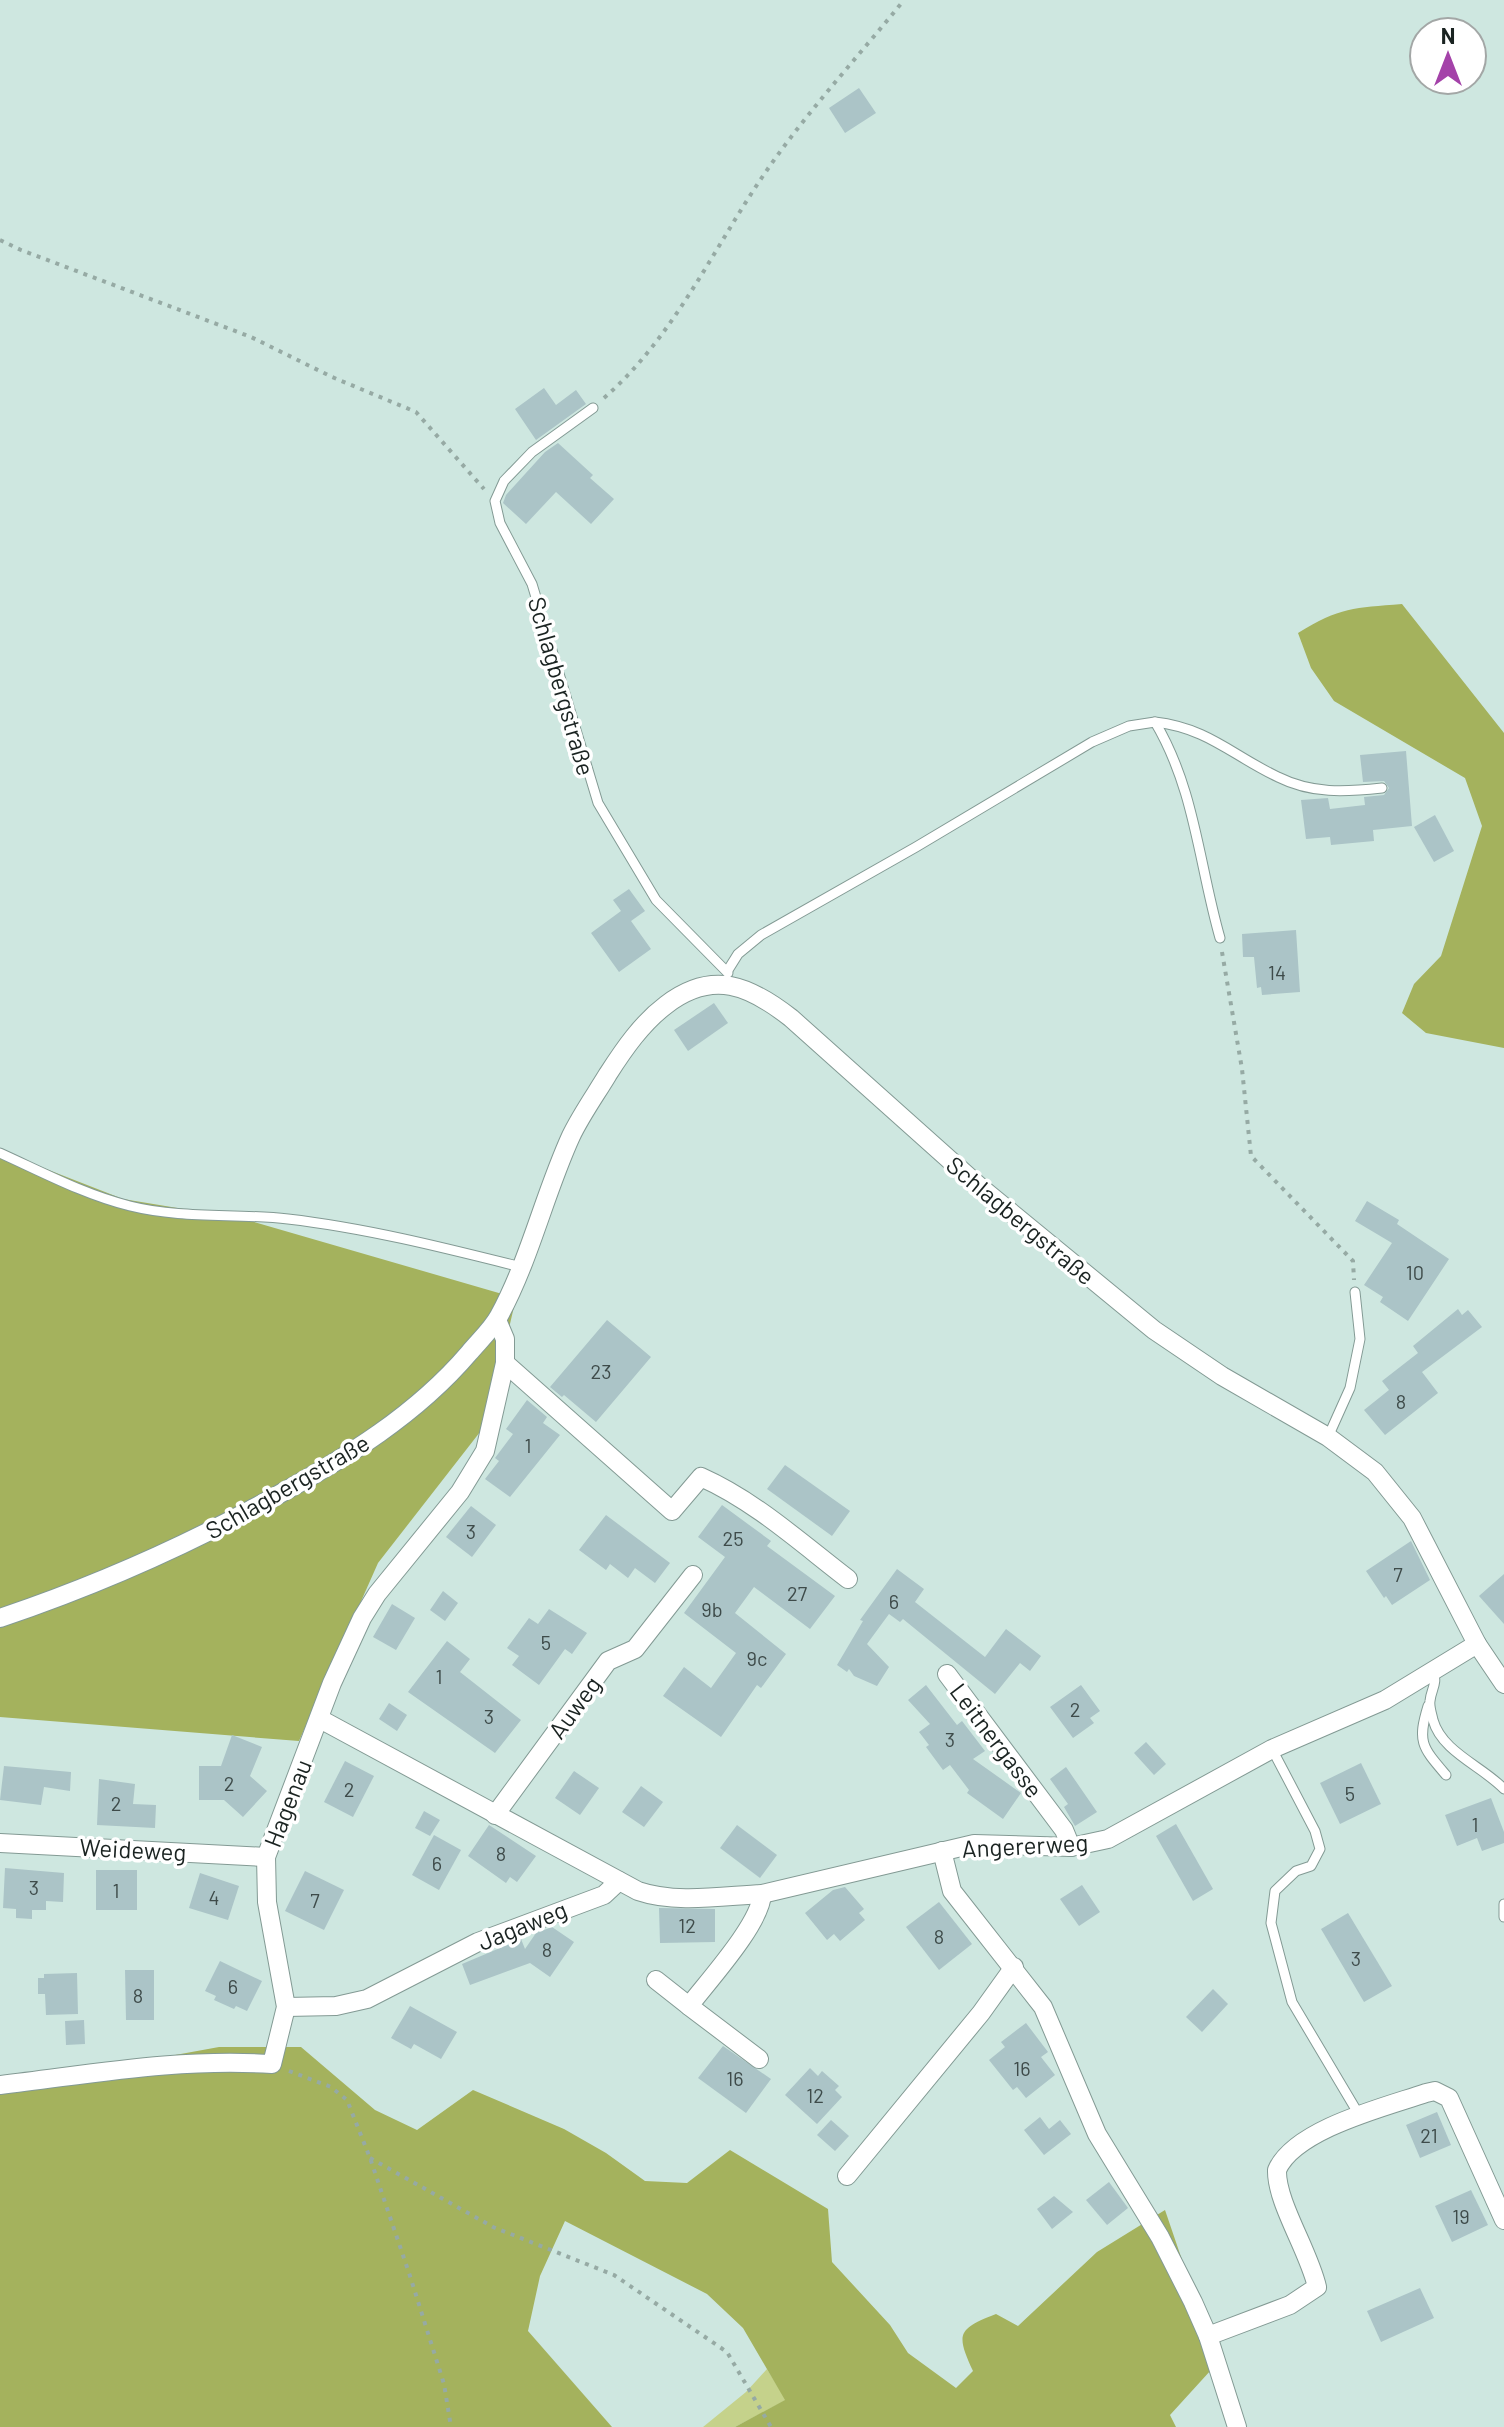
<svg xmlns="http://www.w3.org/2000/svg" width="1504" height="2427" viewBox="0 0 1504 2427" font-family="Barlow,sans-serif">
<style>
.green{fill:#c5d28b}
.forest{fill:#a4b25d}
.building{fill:#abc4c7}
.lines{fill:none;stroke-linecap:round;stroke-linejoin:round}
.lane-casing{stroke:#839a94;stroke-width:11}
.street-casing{stroke:#839a94;stroke-width:20}
.path{stroke:#96aaa4;stroke-width:4;stroke-dasharray:4 6;stroke-linecap:butt}
.lane{stroke:#fff;stroke-width:9}
.street{stroke:#fff;stroke-width:18}
.labels{text-anchor:middle;dominant-baseline:central;stroke-width:7;stroke-linejoin:round;paint-order:stroke}
.number-label{font-size:20px;fill:#3e4b4a}
.street-label{font-size:24px;fill:#1a2321;stroke:#fff}
</style>
<rect width="100%" height="100%" fill="#cee7e0"/>
<polygon class="green" points="767,2369 786,2400 735,2427 703,2427 746,2392"/>
<g class="forest">
<path d="M1402,604L1504,733V1048L1426,1033L1402,1013L1414,984L1441,956L1482,826L1465,778L1334,701L1311,668L1298,633C1340,607 1354,608 1402,604Z"/>
<polygon points="0,1151 123,1199 244,1219 516,1298 487,1423 378,1563 299,1741 0,1717"/>
<path d="M219,2047H301L375,2110L417,2130L473,2090L564,2129L606,2153L645,2181L687,2183L730,2150L828,2209L832,2262L890,2325L908,2353L956,2388L973,2371C956,2334 957,2329 996,2314L1018,2326L1097,2252L1165,2210L1208,2336L1211,2370L1170,2415L1176,2427H735L785,2400L743,2328L707,2294L565,2221L540,2276L528,2331L612,2427H0V2087Z"/>
</g>
<g class="building">
<polygon points="859,88 876,113 845,133 829,108"/>
<polygon points="544,388 556,405 576,390 586,404 536,440 515,409"/>
<polygon points="558,443 593,475 590,478 614,499 591,524 556,492 526,524 503,503 506,495 545,452"/>
<polygon points="1406,751 1412,826 1373,830 1374,841 1331,845 1330,837 1306,839 1301,800 1328,798 1330,809 1365,805 1364,797 1384,795 1389,788 1384,781 1363,782 1360,755"/>
<polygon points="1435,815 1454,851 1434,862 1414,827"/>
<polygon points="629,889 645,911 631,921 651,949 619,972 591,933 621,911 613,900"/>
<polygon points="1296,930 1300,992 1262,995 1261,987 1257,988 1254,957 1243,957 1242,934"/>
<polygon points="714,1003 728,1023 688,1051 674,1030"/>
<polygon points="1367,1201 1399,1220 1397,1224 1449,1259 1408,1321 1380,1302 1383,1297 1364,1285 1392,1243 1355,1221"/>
<polygon points="1458,1309 1462,1315 1468,1310 1482,1327 1422,1372 1438,1393 1385,1435 1364,1410 1389,1390 1382,1381 1418,1353 1413,1346"/>
<polygon points="607,1320 651,1357 596,1422 564,1395 562,1397 550,1387"/>
<polygon points="527,1400 547,1417 543,1423 560,1435 510,1497 485,1479 499,1461 495,1458 513,1434 506,1429"/>
<polygon points="785,1465 850,1511 832,1536 767,1489"/>
<polygon points="722,1505 771,1541 767,1546 835,1596 810,1629 754,1587 735,1613 786,1654 761,1688 757,1685 721,1737 663,1696 684,1667 711,1688 736,1653 684,1613 725,1557 698,1537"/>
<polygon points="471,1506 496,1525 472,1557 446,1537"/>
<polygon points="606,1515 670,1563 655,1583 635,1568 628,1578 610,1564 606,1570 579,1550"/>
<polygon points="1411,1541 1430,1580 1392,1605 1386,1596 1384,1598 1366,1571"/>
<polygon points="897,1569 924,1589 915,1602 985,1657 1006,1629 1041,1656 1030,1671 1020,1663 995,1694 903,1619 900,1622 889,1614 867,1644 889,1667 877,1686 854,1676 849,1669 847,1672 837,1665 863,1621 860,1620"/>
<polygon points="1504,1574 1504,1624 1479,1596"/>
<polygon points="443,1591 458,1603 445,1621 430,1610"/>
<polygon points="392,1604 415,1618 396,1650 373,1637"/>
<polygon points="549,1609 587,1633 572,1654 565,1649 539,1685 512,1665 519,1656 507,1648 529,1618 538,1624"/>
<polygon points="447,1641 470,1659 460,1672 521,1720 495,1753 408,1692"/>
<polygon points="926,1685 957,1725 962,1721 985,1751 973,1759 1021,1793 1003,1819 967,1793 969,1790 950,1765 943,1770 926,1747 929,1745 919,1732 930,1724 908,1700"/>
<polygon points="1081,1685 1100,1711 1090,1718 1094,1723 1073,1738 1050,1707"/>
<polygon points="389,1703 407,1715 397,1731 379,1719"/>
<polygon points="232,1735 262,1747 250,1776 267,1791 243,1817 224,1800 199,1800 199,1766 221,1766"/>
<polygon points="1146,1742 1166,1764 1154,1775 1134,1753"/>
<polygon points="345,1761 374,1776 353,1817 324,1802"/>
<polygon points="1361,1763 1381,1804 1340,1824 1320,1783"/>
<polygon points="4,1766 71,1772 70,1791 44,1787 41,1805 0,1800"/>
<polygon points="1066,1767 1097,1812 1075,1826 1064,1807 1068,1804 1050,1779"/>
<polygon points="574,1771 599,1788 580,1815 555,1798"/>
<polygon points="99,1779 135,1784 133,1804 156,1805 155,1828 97,1825"/>
<polygon points="641,1786 663,1802 644,1827 622,1812"/>
<polygon points="1491,1798 1504,1832 1504,1843 1482,1851 1477,1838 1457,1846 1445,1815"/>
<polygon points="424,1811 440,1820 430,1836 415,1828"/>
<polygon points="1176,1824 1213,1889 1193,1901 1156,1836"/>
<polygon points="489,1825 536,1856 517,1882 510,1877 506,1883 468,1856"/>
<polygon points="737,1825 777,1855 760,1878 720,1848"/>
<polygon points="434,1835 461,1850 439,1890 412,1875"/>
<polygon points="5,1868 64,1873 63,1902 46,1901 46,1910 32,1910 32,1919 16,1918 16,1909 3,1908"/>
<rect x="96" y="1870" width="41" height="40"/>
<polygon points="305,1871 344,1890 324,1930 285,1911"/>
<polygon points="200,1873 239,1886 228,1920 189,1908"/>
<polygon points="1082,1885 1100,1912 1079,1926 1060,1899"/>
<polygon points="845,1887 864,1909 859,1913 865,1920 840,1941 834,1934 827,1940 805,1913 833,1890"/>
<polygon points="939,1902 972,1944 939,1970 906,1927"/>
<polygon points="659,1908 715,1909 715,1942 660,1943"/>
<polygon points="1348,1913 1392,1986 1364,2002 1321,1929"/>
<polygon points="552,1927 574,1942 550,1977 530,1963 470,1985 462,1964 521,1939 525,1949 536,1933"/>
<polygon points="220,1961 262,1981 247,2011 236,2006 234,2009 214,2000 216,1996 205,1991"/>
<polygon points="125,1970 154,1970 154,2020 126,2020"/>
<polygon points="77,1973 78,2014 46,2015 45,1994 38,1994 38,1978 44,1978 44,1974"/>
<polygon points="1213,1989 1228,2004 1202,2032 1186,2017"/>
<polygon points="410,2006 457,2032 441,2059 414,2044 411,2049 391,2038"/>
<polygon points="84,2020 85,2044 66,2045 65,2021"/>
<polygon points="1026,2023 1048,2052 1041,2057 1055,2075 1026,2098 1017,2087 1013,2090 989,2060 1005,2047 1001,2042"/>
<polygon points="723,2046 771,2079 746,2113 698,2078"/>
<polygon points="810,2068 818,2076 822,2071 839,2086 835,2090 842,2097 817,2124 785,2095"/>
<polygon points="1437,2112 1451,2145 1420,2158 1406,2125"/>
<polygon points="1040,2117 1049,2129 1060,2120 1071,2134 1044,2155 1024,2130"/>
<polygon points="831,2120 849,2136 835,2151 817,2135"/>
<polygon points="1109,2182 1128,2208 1107,2225 1086,2200"/>
<polygon points="1471,2190 1488,2225 1452,2242 1435,2206"/>
<polygon points="1054,2196 1073,2212 1052,2229 1037,2209"/>
<polygon points="1420,2288 1434,2318 1381,2342 1367,2311"/>
</g>
<g class="lines">
<g class="lane-casing">
<g id="lane">
<polyline points="593,408 532,452 504,481 495,501 500,523 532,584 598,803 656,900 728,973"/>
<path d="M1155,722C1208,728 1233,756 1278,777C1312,794 1345,792 1382,788"/>
<path d="M728,970L738,954L761,935L916,847L1092,742L1129,726L1155,722C1195,789 1199,865 1220,938"/>
<path d="M0,1153C42,1172 85,1195 130,1206C182,1219 235,1213 288,1219C366,1228 445,1248 521,1267"/>
<polyline points="1328,1437 1350,1388 1360,1339 1355,1292"/>
<path d="M1433,1671C1438,1684 1431,1689 1430,1701C1429,1706 1432,1715 1433,1720C1442,1752 1482,1766 1504,1789"/>
<path d="M1428,1706C1417,1742 1422,1747 1446,1775"/>
<polyline points="1272,1749 1315,1831 1320,1849 1311,1866 1296,1871 1275,1891 1271,1923 1292,2002 1358,2113"/>
<polyline points="1504,1904 1504,1917"/>
</g>
</g>
<g class="street-casing">
<g id="street">
<path d="M505,1363L672,1511L701,1477C755,1501 801,1543 848,1579"/>
<path d="M0,1618C95,1586 188,1545 276,1496C347,1457 416,1415 469,1353C479,1341 492,1329 499,1316C530,1259 544,1195 571,1136C581,1115 596,1094 608,1074C624,1049 642,1023 666,1005C713,969 750,986 791,1018L980,1187L1154,1330L1222,1376L1328,1437L1375,1472L1412,1518L1477,1644L1504,1684"/>
<polyline points="947,1674 1064,1830 1071,1847"/>
<path d="M320,1719L638,1891C676,1904 722,1896 762,1894L974,1844L1071,1847L1108,1839L1272,1749L1385,1700L1477,1644"/>
<polyline points="495,1815 608,1661 635,1649 693,1575"/>
<polyline points="0,1843 266,1857"/>
<polyline points="942,1851 952,1891 1043,2007 1097,2134 1160,2237 1193,2302 1208,2336 1237,2427"/>
<polyline points="656,1980 689,2006"/>
<polyline points="286,2007 336,2006 367,1999 478,1942 604,1895 619,1881"/>
<path d="M759,2059L689,2006C709,1980 761,1923 762,1894"/>
<path d="M0,2085C94,2074 176,2058 272,2064L286,2007L267,1902L266,1857L332,1683L362,1618L377,1594L460,1492L485,1451L505,1363V1339L497,1320"/>
<polyline points="847,2176 981,2013 1014,1967"/>
<path d="M1208,2336L1290,2305L1317,2287C1309,2251 1276,2202 1277,2170C1295,2129 1385,2107 1426,2093L1435,2091L1449,2098L1504,2220"/>
</g>
</g>
<g class="path">
<polyline points="0,240 21,250 251,337 332,377 416,412 484,489"/>
<path d="M604,398C679,333 719,235 777,156C816,102 862,52 904,0"/>
<polyline points="1222,952 1242,1069 1251,1156 1353,1261 1354,1280"/>
<polyline points="289,2071 331,2087 347,2100 370,2158 410,2276 444,2384 451,2427"/>
<polyline points="370,2158 493,2227 614,2275 727,2352 771,2427"/>
</g>
<use href="#lane" class="lane"/>
<use href="#street" class="street"/>
</g>
<g class="labels">
<g class="number-label">
<text x="1277" y="972">14</text>
<text x="1415" y="1272">10</text>
<text x="601" y="1371">23</text>
<text x="1401" y="1401">8</text>
<text x="528" y="1445">1</text>
<text x="471" y="1531">3</text>
<text x="733" y="1538">25</text>
<text x="1398" y="1574">7</text>
<text x="797" y="1593">27</text>
<text x="894" y="1601">6</text>
<text x="712" y="1609">9b</text>
<text x="546" y="1642">5</text>
<text x="757" y="1658">9c</text>
<text x="439" y="1676">1</text>
<text x="1075" y="1709">2</text>
<text x="489" y="1716">3</text>
<text x="950" y="1739">3</text>
<text x="229" y="1783">2</text>
<text x="349" y="1789">2</text>
<text x="1350" y="1793">5</text>
<text x="116" y="1803">2</text>
<text x="1475" y="1824">1</text>
<text x="501" y="1853">8</text>
<text x="437" y="1863">6</text>
<text x="34" y="1887">3</text>
<text x="116" y="1890">1</text>
<text x="214" y="1897">4</text>
<text x="315" y="1900">7</text>
<text x="687" y="1925">12</text>
<text x="939" y="1936">8</text>
<text x="547" y="1949">8</text>
<text x="1356" y="1958">3</text>
<text x="233" y="1986">6</text>
<text x="138" y="1995">8</text>
<text x="1022" y="2068">16</text>
<text x="735" y="2078">16</text>
<text x="815" y="2095">12</text>
<text x="1429" y="2135">21</text>
<text x="1461" y="2216">19</text>
</g>
<g class="street-label">
<text transform="translate(562 686) rotate(74)">Schlagbergstraße</text>
<text transform="translate(1021 1220) rotate(40)">Schlagbergstraße</text>
<text transform="translate(287 1486) rotate(-30)">Schlagbergstraße</text>
<text transform="translate(574 1707) rotate(-54)">Auweg</text>
<text transform="translate(997 1740) rotate(53)">Leitnergasse</text>
<text transform="translate(287 1803) rotate(-69)">Hagenau</text>
<text transform="translate(1025 1845) rotate(-3)">Angererweg</text>
<text transform="translate(133 1849) rotate(3)">Weideweg</text>
<text transform="translate(522 1925) rotate(-22)">Jagaweg</text>
</g>
</g>
<g transform="translate(1448 56)"><circle r="38" fill="#ffffff" stroke="#a3a7a6" stroke-width="2"/>
<path d="M0-6L14 30L0 20L-14 30Z" fill="#a442a9"/>
<text y="-12" font-size="22" font-weight="bold" text-anchor="middle" fill="#1a2321">N</text>
</g>
</svg>
